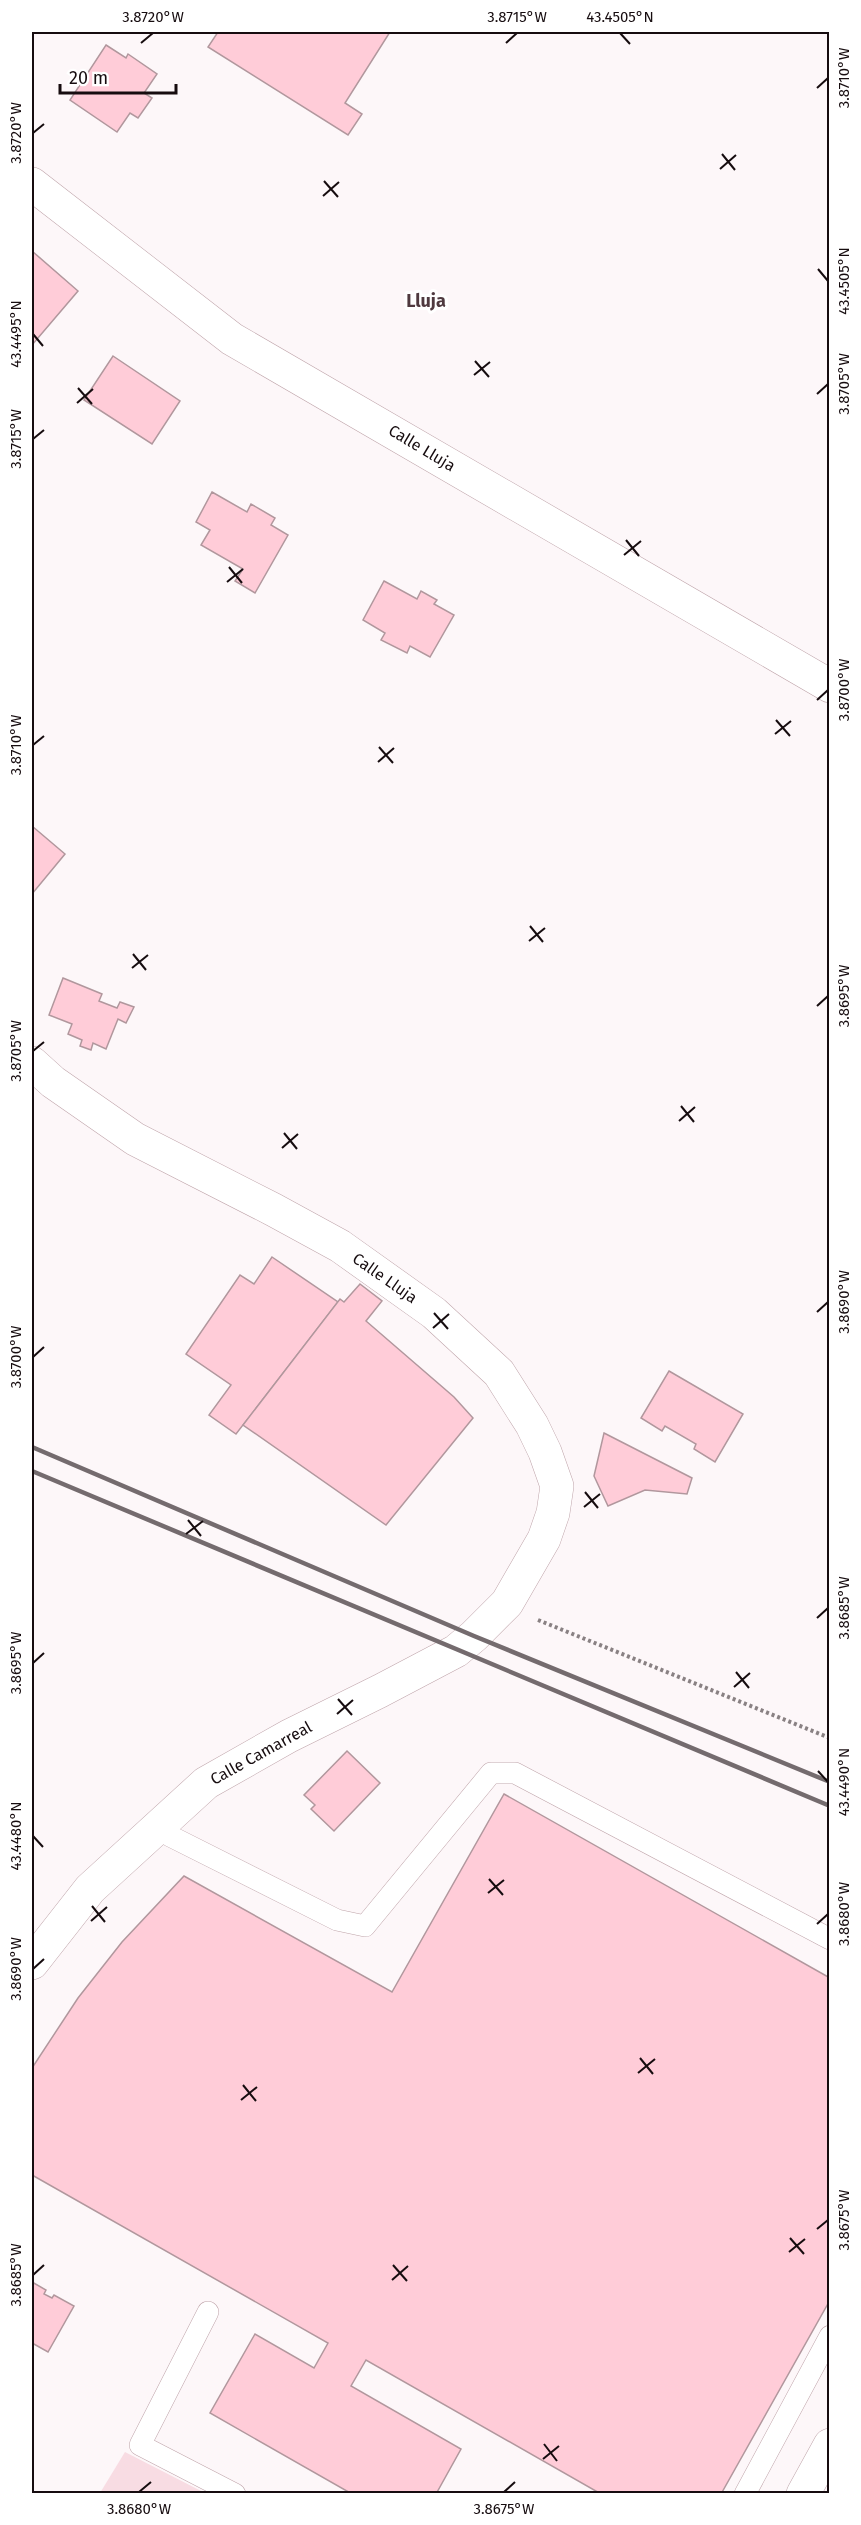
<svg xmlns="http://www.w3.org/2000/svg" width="861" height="2525" viewBox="0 0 861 2525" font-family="'Fira Sans',sans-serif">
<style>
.green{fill:#f8dce3}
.building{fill:#ffccd8;stroke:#b1979d;stroke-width:1.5}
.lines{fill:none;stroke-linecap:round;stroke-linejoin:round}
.lane-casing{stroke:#bfa4aa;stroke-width:22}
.street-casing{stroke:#bfa4aa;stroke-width:34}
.secondary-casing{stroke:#bfa4aa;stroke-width:34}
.path{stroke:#898183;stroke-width:4;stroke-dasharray:3 3;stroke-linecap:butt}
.lane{stroke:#fff;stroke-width:21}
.street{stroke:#fff;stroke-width:33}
.secondary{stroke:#fff;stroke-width:33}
.rail{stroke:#746b6e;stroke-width:4.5}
.ticks{fill:none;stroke:#160c0f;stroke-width:2}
.labels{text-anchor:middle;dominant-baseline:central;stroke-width:6;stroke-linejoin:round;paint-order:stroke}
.street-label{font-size:16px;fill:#160c0f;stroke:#fff}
.neighbourhood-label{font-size:18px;font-weight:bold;fill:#4f393f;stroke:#fff}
.neatline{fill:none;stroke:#160c0f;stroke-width:2}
.ticks-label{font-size:15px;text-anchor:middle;fill:#160c0f}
</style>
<rect width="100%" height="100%" fill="#fdf7f9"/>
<polygon class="green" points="125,2452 205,2493 100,2493"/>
<g class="building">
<polygon points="218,32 390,32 345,103 362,114 348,135 208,47"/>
<polygon points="106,45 126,58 128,54 157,74 144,93 152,98 138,118 130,113 117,132 70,100"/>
<polygon points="32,251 78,291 32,345"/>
<polygon points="113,356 180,401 152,444 84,400"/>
<polygon points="212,492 247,512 251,504 275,518 271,525 288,535 255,593 235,581 243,569 201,545 210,530 196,522"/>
<polygon points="384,581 417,599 421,591 437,600 434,604 454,615 430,657 410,646 407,653 381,640 385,633 363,620"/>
<polygon points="32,826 65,854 32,894"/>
<polygon points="63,978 102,994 99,1001 117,1008 120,1002 134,1007 126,1023 118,1019 106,1049 93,1043 91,1050 80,1046 82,1040 68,1034 72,1024 49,1015"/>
<polygon points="272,1257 338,1302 236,1434 209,1415 231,1385 186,1354 240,1275 254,1284"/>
<polygon points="360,1284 382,1301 366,1321 454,1397 473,1418 386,1525 243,1425 340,1299 344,1302"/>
<polygon points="669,1371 743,1414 715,1462 694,1449 696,1444 665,1426 662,1431 641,1418"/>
<polygon points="604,1433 692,1478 687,1494 645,1490 608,1506 594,1476"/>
<polygon points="347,1751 380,1783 334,1831 311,1809 315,1805 304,1795"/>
<polygon points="504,1794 830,1978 830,2300 721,2494 601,2494 366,2360 351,2386 461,2449 436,2494 352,2494 210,2413 255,2334 314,2368 328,2343 32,2175 32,2068 78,1998 122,1942 184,1876 392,1992"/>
<polygon points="32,2282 46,2290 44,2294 52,2298 54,2295 74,2306 48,2352 32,2343"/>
</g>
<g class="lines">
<g class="lane-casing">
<g id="lane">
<polyline points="158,1825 170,1836 337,1920 365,1926 491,1773 515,1773 830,1939"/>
<polyline points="208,2312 140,2445 235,2494"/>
<polyline points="745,2494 830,2336"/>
</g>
</g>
<g class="street-casing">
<g id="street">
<polyline points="32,184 232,339 830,686"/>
<polyline points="32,1063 53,1082 135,1139 274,1210 340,1246 434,1313 499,1373 532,1425 545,1452 557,1486 553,1513 544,1539 507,1603 474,1636 456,1651 380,1691 289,1736 206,1783 90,1889 32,1963"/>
</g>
</g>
<g class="secondary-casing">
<polyline id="secondary" points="803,2494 830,2445"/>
</g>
<polyline class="path" points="538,1620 830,1738"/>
<use href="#lane" class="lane"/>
<use href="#street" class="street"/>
<use href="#secondary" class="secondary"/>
<g class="rail">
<polyline points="32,1447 474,1636 830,1782"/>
<polyline points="32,1471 830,1806"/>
</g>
</g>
<path class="ticks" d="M620,33L630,44M141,43L153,33M506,43L517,33M817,88L828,78M33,133L44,124M722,154L735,170M720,169L736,155M324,181L338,197M323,196L339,182M818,269L828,281M33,334L43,346M475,361L489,377M474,375L490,362M78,388L92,404M817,394L828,384M77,403L93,389M33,439L44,430M626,540L639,556M624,555L641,541M229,567L242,583M227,582L243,569M817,700L828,690M776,720L790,736M775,734L791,721M33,745L44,736M379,747L393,763M378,762L394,748M530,926L543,942M529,941L545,928M133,954L146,970M132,968L148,955M817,1006L828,996M33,1051L44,1042M681,1106L694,1122M679,1121L695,1107M284,1133L297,1149M282,1148L298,1134M817,1312L828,1302M434,1313L448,1329M433,1328L449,1314M33,1357L44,1347M585,1492L598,1508M584,1507L600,1494M188,1520L201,1536M186,1534L203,1521M817,1618L828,1608M33,1663L44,1653M736,1672L749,1688M734,1687L750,1673M338,1699L352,1715M337,1714L353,1700M818,1771L828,1782M33,1836L43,1847M489,1879L503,1895M488,1893L504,1880M92,1906L105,1922M91,1921L107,1907M817,1924L828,1914M33,1969L44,1959M640,2058L653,2074M638,2073L655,2059M243,2085L256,2101M241,2100L257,2087M817,2229L828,2220M790,2238L804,2254M789,2252L805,2239M393,2265L407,2281M33,2275L44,2265M392,2280L408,2266M544,2444L557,2461M543,2459L559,2446M139,2492L151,2482M504,2492L515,2482"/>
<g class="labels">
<g class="street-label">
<text transform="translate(422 448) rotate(31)">Calle Lluja</text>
<text transform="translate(385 1278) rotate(35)">Calle Lluja</text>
<text transform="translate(261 1753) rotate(-29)">Calle Camarreal</text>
</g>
<g class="neighbourhood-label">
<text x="426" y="301">Lluja</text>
</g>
</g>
<rect width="861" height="2525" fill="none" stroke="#ffffff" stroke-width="66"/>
<path d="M60 84v9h116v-9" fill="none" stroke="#160c0f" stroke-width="3"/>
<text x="69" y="84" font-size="18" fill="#160c0f" stroke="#ffffff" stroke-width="4.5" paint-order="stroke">20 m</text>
<rect x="33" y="33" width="795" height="2459" class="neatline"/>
<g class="ticks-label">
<text x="153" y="22">3.8720°W</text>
<text x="517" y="22">3.8715°W</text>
<text x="620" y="22">43.4505°N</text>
<text transform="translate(844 78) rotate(-90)" y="5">3.8710°W</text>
<text transform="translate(16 133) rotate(-90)" y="5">3.8720°W</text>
<text transform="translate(844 281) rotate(-90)" y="5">43.4505°N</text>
<text transform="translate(16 334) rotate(-90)" y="5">43.4495°N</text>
<text transform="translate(844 384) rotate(-90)" y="5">3.8705°W</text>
<text transform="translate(16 439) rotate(-90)" y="5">3.8715°W</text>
<text transform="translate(844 690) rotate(-90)" y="5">3.8700°W</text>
<text transform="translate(16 745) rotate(-90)" y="5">3.8710°W</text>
<text transform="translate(844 996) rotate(-90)" y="5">3.8695°W</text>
<text transform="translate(16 1051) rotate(-90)" y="5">3.8705°W</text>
<text transform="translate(844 1302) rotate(-90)" y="5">3.8690°W</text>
<text transform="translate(16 1357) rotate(-90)" y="5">3.8700°W</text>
<text transform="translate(844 1608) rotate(-90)" y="5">3.8685°W</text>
<text transform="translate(16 1663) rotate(-90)" y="5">3.8695°W</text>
<text transform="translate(844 1782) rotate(-90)" y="5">43.4490°N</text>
<text transform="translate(16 1836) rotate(-90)" y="5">43.4480°N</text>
<text transform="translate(844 1914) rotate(-90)" y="5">3.8680°W</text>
<text transform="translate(16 1969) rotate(-90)" y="5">3.8690°W</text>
<text transform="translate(844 2220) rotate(-90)" y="5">3.8675°W</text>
<text transform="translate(16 2275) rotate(-90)" y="5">3.8685°W</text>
<text x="139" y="2514">3.8680°W</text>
<text x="504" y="2514">3.8675°W</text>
</g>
</svg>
